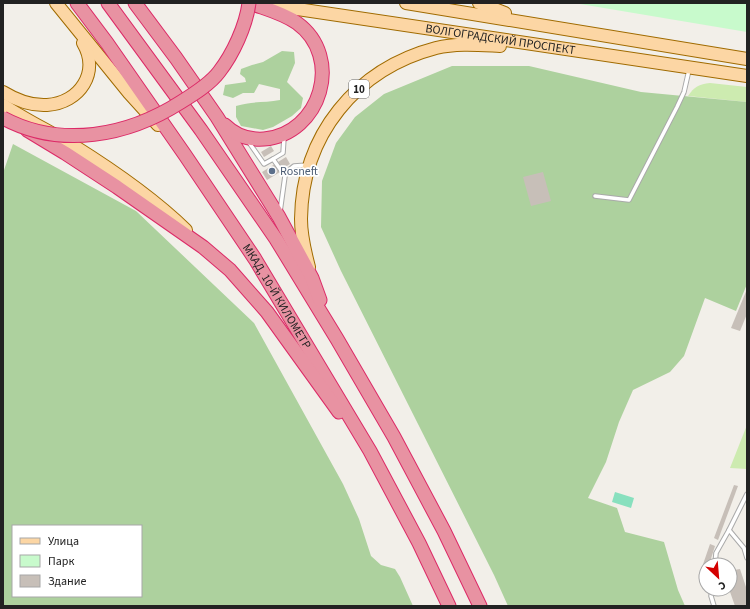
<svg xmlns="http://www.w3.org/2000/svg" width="750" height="609" viewBox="0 0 750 609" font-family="'Source Sans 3',sans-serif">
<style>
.grass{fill:#cdebb0}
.forest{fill:#add19e;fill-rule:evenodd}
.park{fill:#c8facc}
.pitch{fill:#88e0be}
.building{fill:#c7bfb8}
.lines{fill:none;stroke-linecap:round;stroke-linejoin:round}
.lane-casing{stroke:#a9a9a9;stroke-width:5.5}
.primary-casing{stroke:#a06b00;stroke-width:14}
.highway-casing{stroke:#dc2a67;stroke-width:15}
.lane{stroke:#fff;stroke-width:3.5}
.primary{stroke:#fcd6a4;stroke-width:12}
.highway{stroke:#e892a2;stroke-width:13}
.highway-bridge-casing{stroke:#dc2a67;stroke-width:15;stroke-linecap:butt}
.highway-bridge{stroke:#e892a2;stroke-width:13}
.service-dot{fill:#5c6f8a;stroke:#fff;stroke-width:1.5}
.labels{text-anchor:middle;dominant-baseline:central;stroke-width:3.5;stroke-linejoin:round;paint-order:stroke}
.shield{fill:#fff;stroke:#646464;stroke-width:1}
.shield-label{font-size:11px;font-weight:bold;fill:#222}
.street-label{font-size:12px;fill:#222;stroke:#fff}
.service-label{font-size:12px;fill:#4e5e75;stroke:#fff;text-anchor:start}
</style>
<rect width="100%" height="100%" fill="#f2efe9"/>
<g class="grass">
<path d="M710,83L747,87V102L688,96C694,87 699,84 710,83Z"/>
<polygon points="747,425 747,469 730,468"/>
</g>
<g class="forest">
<path d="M282,51L294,52L295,63L287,82L303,98L301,108L292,116L273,127L263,130L241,126L236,117V106C251,101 265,103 280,100V89L259,84L254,93H243L233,98L223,95L225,85L246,82L245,78L240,74L241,69L252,65L263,62Z"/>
<polygon points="452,66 529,66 641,92 747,102 747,284 736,311 705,298 684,356 670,372 633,390 619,422 606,462 588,498 617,508 625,532 664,542 678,590 685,606 508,606 494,575 341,271 321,227 322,181 336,143 355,117 384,94"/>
<path d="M13,144L136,211L254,323L343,484L359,519L371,556L381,565L395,569L400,577L413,606H3V173ZM13,526H141V596H13Z"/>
</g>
<polygon class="park" points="574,3 747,3 747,32"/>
<polygon class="pitch" points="615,492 634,498 631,508 612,502"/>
<g class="building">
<polygon points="271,146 274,151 264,157 261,152"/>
<polygon points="286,157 290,164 282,169 278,162"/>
<polygon points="275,164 280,172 267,180 262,172"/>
<polygon points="543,172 551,201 531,206 523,177"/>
<polygon points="747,289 747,314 740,331 731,328"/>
<polygon points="734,485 738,486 718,540 714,538"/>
<polygon points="710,544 715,546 709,565 706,565 705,575 700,573"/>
<polygon points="740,569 747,590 747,606 735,606 729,589 730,575 735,573 734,570"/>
</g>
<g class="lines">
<g class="lane-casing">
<g id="lane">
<polyline points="248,141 264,164 273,159 285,176 280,212"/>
<polyline points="273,159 283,153 284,138"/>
<polyline points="284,174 294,166 308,165"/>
<polyline points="595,196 629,200 677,107 684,92 689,70"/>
<polyline points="729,530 744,548 747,558"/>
<polyline points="715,565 716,553 729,530 747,494"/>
<polyline points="712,589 711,596 714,606"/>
</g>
</g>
<g class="primary-casing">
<g id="primary">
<polyline points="56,3 129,93 158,125"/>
<polyline points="406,3 747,59"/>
<polyline points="479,3 505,13"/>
<path id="s1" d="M264,4L747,76"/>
<path d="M3,92C16,100 31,106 47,105C80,103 100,72 83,43"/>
<path d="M3,105C26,120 51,132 74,146C114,171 152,197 186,230"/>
<path d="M309,267C305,252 301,235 301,219C302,135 356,69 436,48C457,43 479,45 500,46"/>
</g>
</g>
<g class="highway-casing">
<g id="highway">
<path id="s2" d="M77,3L107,43L185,155L255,259L370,451L419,543L449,606"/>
<polyline points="108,3 201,130 276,239 337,339 394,437 444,531 480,606"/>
<polyline points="135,3 176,58 217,117 279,217 312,278 320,300"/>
<path d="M225,125C236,136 249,140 264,139C321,134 344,57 297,23C283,13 266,9 250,3"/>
<polyline points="27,130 65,153 117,187 203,247 230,270 267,312 339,412"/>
</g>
</g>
<use href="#lane" class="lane"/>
<use href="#primary" class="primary"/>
<use href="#highway" class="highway"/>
<g class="highway-bridge-casing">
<path id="highway-bridge" d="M3,118C61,149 128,136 181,102C194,94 210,84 219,72C233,54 246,26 249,3"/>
</g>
<use href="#highway-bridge" class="highway-bridge"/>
</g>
<circle class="service-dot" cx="272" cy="171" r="4"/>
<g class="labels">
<rect class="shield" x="349" y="80" width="20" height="18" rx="3"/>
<g class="shield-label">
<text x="359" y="89">10</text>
</g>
<g class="street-label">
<text stroke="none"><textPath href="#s1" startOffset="239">ВОЛГОГРАДСКИЙ ПРОСПЕКТ</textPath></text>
<text stroke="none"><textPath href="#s2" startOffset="355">МКАД, 10-Й КИЛОМЕТР</textPath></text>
</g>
<g class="service-label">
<text x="280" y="171">Rosneft</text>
</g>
</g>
<rect width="750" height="609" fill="none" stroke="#222222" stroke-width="8"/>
<rect x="12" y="525" width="130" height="72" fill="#ffffff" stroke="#a7a7a7"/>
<rect x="20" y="538" width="20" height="6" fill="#fcd6a4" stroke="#a7a7a7"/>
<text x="48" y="545" font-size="12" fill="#222222">Улица</text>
<rect x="20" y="555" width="20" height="12" fill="#c8facc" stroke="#a7a7a7"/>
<text x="48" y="565" font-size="12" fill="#222222">Парк</text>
<rect x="20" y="575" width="20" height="12" fill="#c7bfb8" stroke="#a7a7a7"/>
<text x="48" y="585" font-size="12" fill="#222222">Здание</text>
<g transform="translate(718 577) rotate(154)"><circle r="19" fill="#ffffff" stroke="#a7a7a7"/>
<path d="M0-3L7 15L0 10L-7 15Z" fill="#d40000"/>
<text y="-6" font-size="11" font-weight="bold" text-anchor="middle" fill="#222222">С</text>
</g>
</svg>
